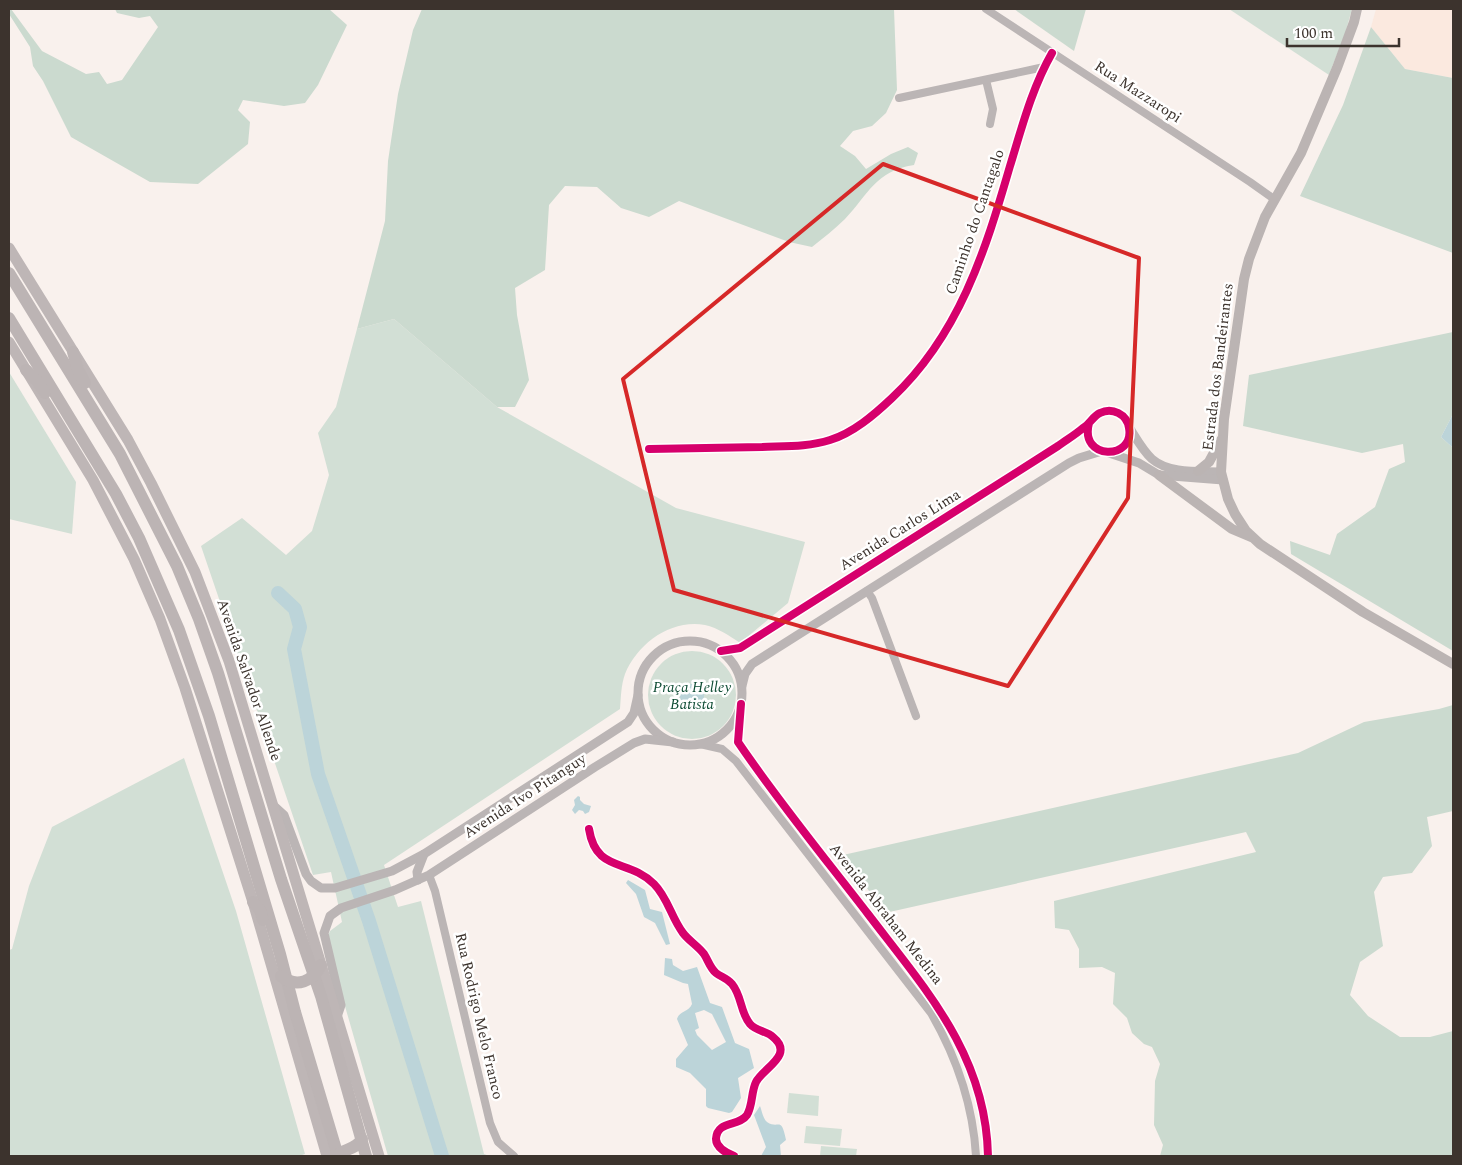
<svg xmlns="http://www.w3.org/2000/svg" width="1462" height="1165" viewBox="0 0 1462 1165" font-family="Spectral,serif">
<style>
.built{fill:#fbe9df}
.green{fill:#d2dfd5}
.forest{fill:#cbdacf}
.water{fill:#bcd4d9;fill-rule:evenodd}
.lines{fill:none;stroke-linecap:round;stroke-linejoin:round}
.river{stroke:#bcd4d9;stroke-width:14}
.minor{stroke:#bbb5b5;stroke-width:8}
.tertiary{stroke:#bbb5b5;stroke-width:9}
.secondary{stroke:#bbb4b3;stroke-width:10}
.primary{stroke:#beb6b6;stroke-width:11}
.trunk{stroke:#bcb4b4;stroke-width:12}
.cycleway-casing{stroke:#fff;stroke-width:11}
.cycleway{stroke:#d6006c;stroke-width:8}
.marked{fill:none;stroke:#d62828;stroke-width:4;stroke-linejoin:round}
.labels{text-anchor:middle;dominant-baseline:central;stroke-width:5;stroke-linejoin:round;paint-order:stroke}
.street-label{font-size:15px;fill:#3c332d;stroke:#fff}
.park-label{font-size:15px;font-style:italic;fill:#0e4c34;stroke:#fff}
</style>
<rect width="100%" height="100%" fill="#f9f1ed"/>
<polygon class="built" points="1376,9 1453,9 1453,78 1405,69 1371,27"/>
<g class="green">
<polygon points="1229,9 1352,9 1345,34 1329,75"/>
<path d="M394,319L497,407L676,508L805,542L788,603L740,643C730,636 718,628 705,625C671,619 638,643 625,674C621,685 621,697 620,709L384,865L398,907L421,901L484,1154L489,1156H388L326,940L330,931L342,922L331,872L313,875L201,546L242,518L286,555L312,531L329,475L318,433L336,407L357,329Z"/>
<polygon points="9,372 76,482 72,534 9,519"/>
<circle cx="692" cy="695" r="44"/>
<polygon points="184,758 236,911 305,1154 299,1156 9,1156 9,950 12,949 29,886 52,827"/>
<polygon points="789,1093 819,1096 818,1116 787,1113"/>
<polygon points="806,1126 842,1129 840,1146 804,1143"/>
<polygon points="821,1146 857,1149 856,1156 820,1156"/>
</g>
<g class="forest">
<polygon points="9,9 11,9 42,51 86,74 99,72 107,84 122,80 158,27 150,16 139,18 117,13 115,9 329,9 347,25 318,85 305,103 284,106 243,100 238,110 250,122 248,144 198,184 150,182 71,137 43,81 33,66 30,47 9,14"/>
<path d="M422,9H894L897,90L886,113L872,126L853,131L840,146L855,156L866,169L891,154L908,147L918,153L914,165C875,171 869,194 845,219C835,229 823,238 812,247L789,242L679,201L649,217L621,208L597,187L565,186L549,205L545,270L515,288L517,315L529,380L515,407H497L394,319L357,329L385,221L388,161L398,94L413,30Z"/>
<polygon points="1014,9 1086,9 1074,51"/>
<polygon points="1371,27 1405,69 1453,78 1453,253 1300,196 1343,105"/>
<polygon points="1453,332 1453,414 1441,437 1453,448 1453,651 1291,554 1290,541 1330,555 1337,534 1375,507 1389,469 1405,462 1403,444 1362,453 1243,426 1249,375"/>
<polygon points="1453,705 1453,811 1427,817 1432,846 1412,873 1383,877 1374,892 1383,946 1360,962 1350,995 1368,1016 1400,1037 1430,1037 1453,1031 1453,1156 1160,1156 1163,1145 1154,1125 1155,1081 1160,1064 1152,1047 1144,1044 1132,1033 1127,1018 1113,1004 1115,973 1102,967 1079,968 1079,949 1069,930 1055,928 1054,901 1256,852 1246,832 885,913 843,855 1298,753 1364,722 1439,709"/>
</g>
<g class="water">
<polygon points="1453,414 1453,448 1441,437"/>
<circle cx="692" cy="696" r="12"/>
<polygon points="578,796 580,797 580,800 584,804 591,806 589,812 585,814 583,811 579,810 575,814 572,810 575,805 574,800"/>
<polygon points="628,880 645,890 650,909 662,912 670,944 666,945 655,923 644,917 636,894 626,883"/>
<path d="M665,958L672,959L673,965L683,971L697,967L710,1003L722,1007L735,1043L749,1049L754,1068L738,1078L741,1098L732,1112L729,1113L708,1108L706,1106V1089L690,1073L676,1067V1059L688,1045L677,1019C679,1011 689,1012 692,1004L688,984L683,983L664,975ZM704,1010L712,1014L726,1042L712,1050L697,1035L695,1030L699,1028L695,1013Z"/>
<path d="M760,1106C762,1111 763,1119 767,1122C779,1130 781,1115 786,1140L780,1145L781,1156H761L766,1147L754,1115Z"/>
</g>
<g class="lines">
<polyline class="river" points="278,593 295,609 300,627 294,649 318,774 369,921 442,1156"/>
<g class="minor">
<polyline points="986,9 1250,182 1274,199"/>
<polyline points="986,80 993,109 990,124"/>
<polyline points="899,98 1044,67"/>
<path d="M649,449C687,448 724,448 762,447C785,446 808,447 830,440C853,433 874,415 892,398C959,335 985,252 1010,166C1022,127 1032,88 1052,53"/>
<polyline points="867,591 872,598 916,716"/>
<path d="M741,704L738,742C778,801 824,857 868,914C926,990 986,1055 988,1156"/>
<path d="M700,744L722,749L736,761L931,1013C957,1058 973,1105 976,1156"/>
<polyline points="429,875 435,891 490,1123 498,1142 514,1156"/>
</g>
<g class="tertiary">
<path d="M1129,427C1136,438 1143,451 1152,459C1169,474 1200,471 1221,472"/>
<polyline points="1109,453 1139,463 1159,475 1223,480"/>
<circle cx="690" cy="693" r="52"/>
<path d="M721,651L740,648L1058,446C1066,440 1075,435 1083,428C1090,424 1093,416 1100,413C1112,407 1127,414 1129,428C1135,460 1079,461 1089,423"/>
<polyline points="742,686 745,674 752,664 1069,463 1079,458 1102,451"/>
<polyline points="273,805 284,815 306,874 311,881 321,888 335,888 392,871 424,854 628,722 634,713 638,695"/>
<polyline points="418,880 417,872 424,854"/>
<polyline points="337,1017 341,1005 324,933 330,916 341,908 395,890 429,875 595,767 634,743 645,739 673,742"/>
</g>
<g class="secondary">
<polyline points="1357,9 1354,22 1337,68 1301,153 1265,217 1249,259 1244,279 1224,419 1221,472 1228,499 1235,514 1246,531 1260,544 1363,612 1453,664"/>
<polyline points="1198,471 1209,462 1221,440"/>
<polyline points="1159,475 1232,529 1251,537"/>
</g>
<g class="primary">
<polyline points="9,248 128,440 151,483 195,572 229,661 379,1156"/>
<polyline points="9,342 93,480 134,559 160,619 185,688 253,902 327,1156"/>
</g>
<g class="trunk">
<polyline points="9,273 120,454 177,566 199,619 218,673 281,879 321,996 366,1156"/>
<polyline points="9,318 116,494 139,538 179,630 209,716 280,954 295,1012 338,1156"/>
<polyline points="73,352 78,370 85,383"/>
<polyline points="26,370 37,381 45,393"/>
<polyline points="253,902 260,910 263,920"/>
<path d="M281,976C297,989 313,981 321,965"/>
<path d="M336,1156C344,1149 357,1149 362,1139"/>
</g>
<g class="cycleway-casing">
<g id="cycleway">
<path d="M649,449C687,448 724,448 762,447C785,446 808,447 830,440C853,433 874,415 892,398C959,335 985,252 1010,166C1022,127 1032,88 1052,53"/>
<path d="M721,651L740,648L1058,446C1066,440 1075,435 1083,428C1090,424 1093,416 1100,413C1112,407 1127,414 1129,428C1135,460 1079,461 1089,423"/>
<path d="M741,704L738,742C778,801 824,857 868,914C926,990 986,1055 988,1156"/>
<path d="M589,829C596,873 628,858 654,884C668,898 671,917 683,933C689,941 698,946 704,954C708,960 710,968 716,973C721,977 727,978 732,984C742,996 740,1012 750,1024C756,1031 767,1031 773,1037C795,1055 763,1068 756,1082C751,1092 753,1105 747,1115C739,1127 717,1120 716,1139C716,1148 727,1153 734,1156"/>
</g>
</g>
<use href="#cycleway" class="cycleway"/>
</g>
<path class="marked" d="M883,164L1139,258L1128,498L1008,686L674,590L623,379Z"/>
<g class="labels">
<g class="street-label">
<text transform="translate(1138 92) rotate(33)">Rua Mazzaropi</text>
<text transform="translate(975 222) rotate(-71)">Caminho do Cantagalo</text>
<text transform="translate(1218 367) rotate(-83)">Estrada dos Bandeirantes</text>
<text transform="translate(900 530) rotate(-32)">Avenida Carlos Lima</text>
<text transform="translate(249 680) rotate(71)">Avenida Salvador Allende</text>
<text transform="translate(525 796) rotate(-33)">Avenida Ivo Pitanguy</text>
<text transform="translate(886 914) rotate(52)">Avenida Abraham Medina</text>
<text transform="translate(479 1016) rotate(77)">Rua Rodrigo Melo Franco</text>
</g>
<g class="park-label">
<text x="692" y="687">Praça Helley<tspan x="692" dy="17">Batista</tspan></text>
</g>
</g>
<rect width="1462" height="1165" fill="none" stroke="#3c332d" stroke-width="20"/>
<path d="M1287 38v8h112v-8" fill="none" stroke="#3c332d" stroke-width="2.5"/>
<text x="1294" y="38" font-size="15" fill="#3c332d" stroke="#ffffff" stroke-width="4" paint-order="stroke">100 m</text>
</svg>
